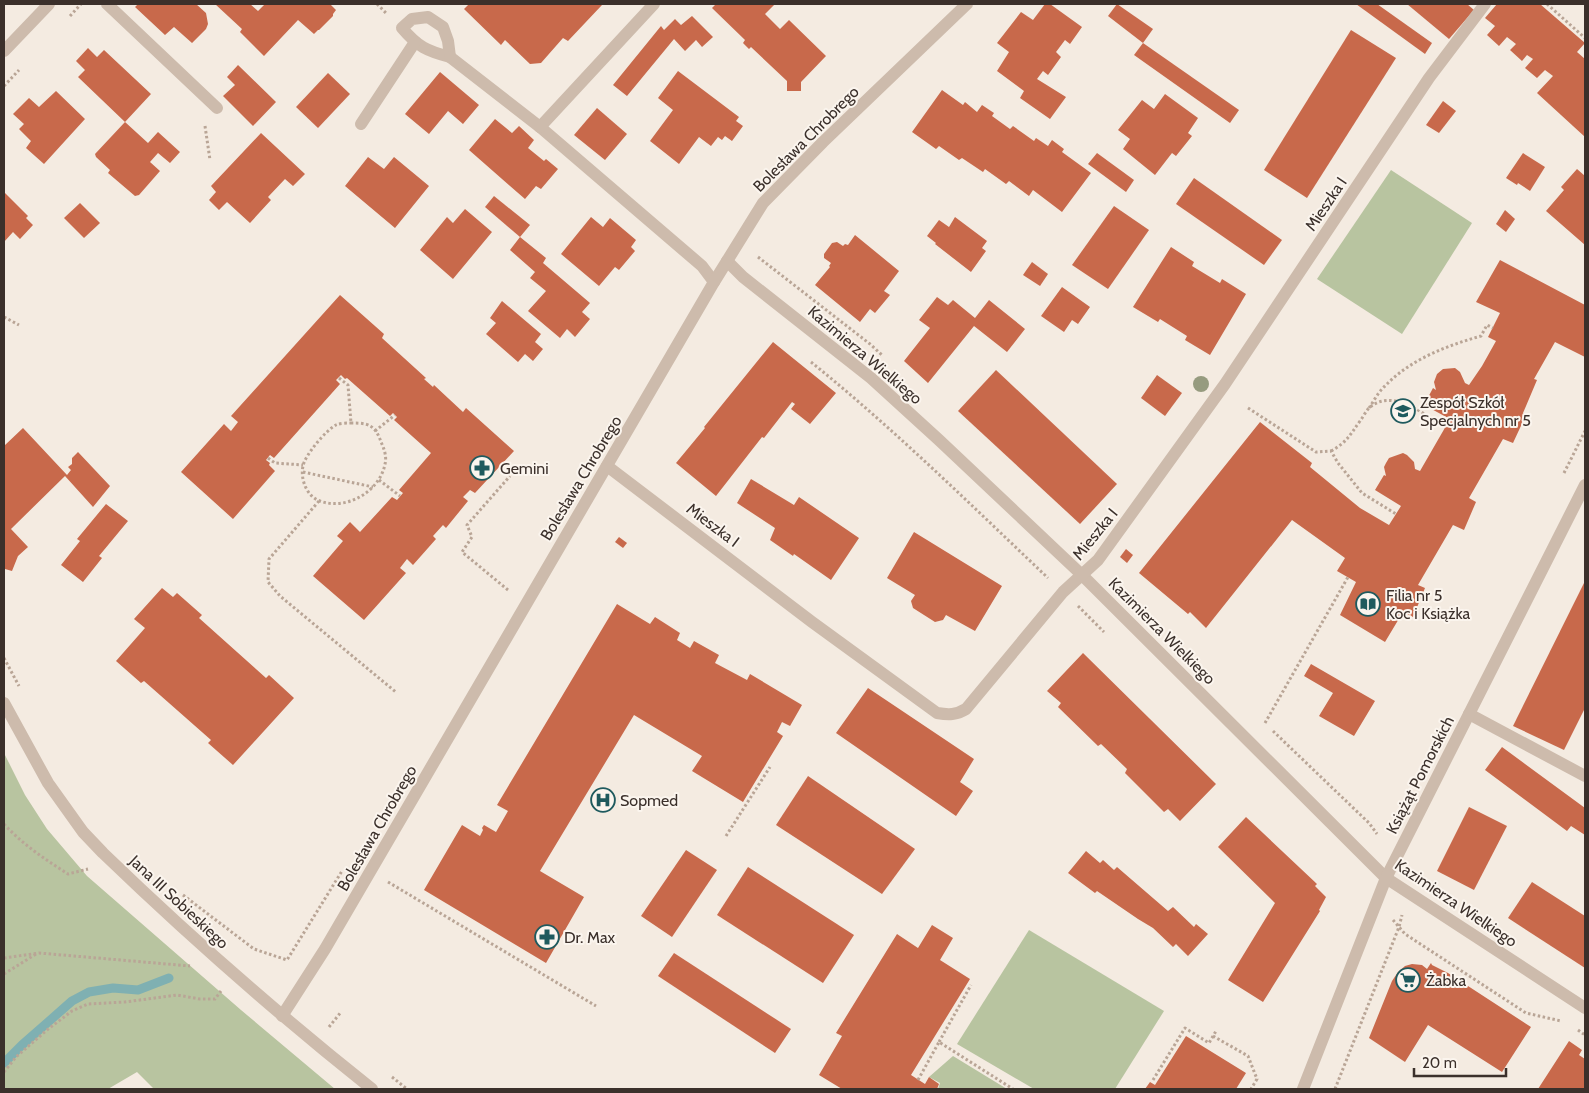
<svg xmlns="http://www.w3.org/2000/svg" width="1589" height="1093" viewBox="0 0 1589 1093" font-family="Cabin,sans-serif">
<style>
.green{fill:#b8c4a0}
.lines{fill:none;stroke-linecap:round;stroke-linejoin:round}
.stream{stroke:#7fb0b2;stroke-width:9}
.building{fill:#c8694b}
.path{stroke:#b9a596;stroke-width:3;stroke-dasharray:2.5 2.5;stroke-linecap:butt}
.minor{stroke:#cdbbac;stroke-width:12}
.tree{fill:#969b7f}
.labels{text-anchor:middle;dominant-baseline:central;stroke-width:4;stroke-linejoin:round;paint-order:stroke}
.street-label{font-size:16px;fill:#3b302b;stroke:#fbf5ee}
.poi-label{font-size:16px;fill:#3b302b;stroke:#fbf5ee;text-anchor:start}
</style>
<rect width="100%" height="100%" fill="#f4ebe1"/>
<g class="green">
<polygon points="1391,170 1472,223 1402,334 1317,279"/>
<polygon points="4,753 25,795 47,829 87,876 241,1010 335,1089 154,1089 137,1072 108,1089 4,1089"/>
<polygon points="1029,930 1164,1011 1115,1089 1034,1089 957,1044"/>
<polygon points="953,1056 1007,1089 938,1089 940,1083 929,1077"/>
</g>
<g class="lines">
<polyline class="stream" points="4,1063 22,1045 72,1001 89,992 113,988 138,990 169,978"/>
</g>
<g class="building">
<polygon points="138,4 196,4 206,13 208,24 206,29 192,43 174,27 165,35 135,7"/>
<polygon points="215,4 250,4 258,11 265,4 330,4 336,10 333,14 333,16 319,30 318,30 314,34 298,20 264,56 240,32 242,29"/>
<polygon points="469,4 600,4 602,5 568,41 563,38 541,63 530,64 505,40 501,45 464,9"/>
<polygon points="716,4 775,4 765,14 780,29 789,20 826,56 801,82 801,91 787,91 787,81 751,47 749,49 743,43 745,40 712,8"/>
<polygon points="1045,4 1050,4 1082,27 1070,44 1065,40 1056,52 1061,57 1048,75 1043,71 1037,79 1066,97 1050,119 1020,98 1024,91 997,71 1009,52 997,43 1021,12 1033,20"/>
<polygon points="1117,4 1153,29 1143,43 1108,16"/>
<polygon points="1356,4 1377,4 1432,43 1425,54"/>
<polygon points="1407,4 1467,4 1474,10 1449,39"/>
<polygon points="1497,4 1540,4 1585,43 1577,52 1585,59 1585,137 1537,93 1553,76 1545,70 1537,78 1525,68 1533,59 1527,55 1522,61 1510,50 1516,44 1507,37 1499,46 1487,35 1495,26 1485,18"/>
<polygon points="692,16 713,37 702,47 696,40 685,51 674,39 627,96 613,85 661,26 664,30 675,19 681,25"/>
<polygon points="1351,30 1396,58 1307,198 1264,170"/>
<polygon points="1143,43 1239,110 1230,123 1134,55"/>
<polygon points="88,48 97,57 104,50 151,94 125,122 78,77 85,70 76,61"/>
<polygon points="238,65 276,102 253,126 223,96 235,85 227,77"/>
<polygon points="678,71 739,117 736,121 743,126 732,141 725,136 722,140 718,137 711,146 699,137 679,164 650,141 673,110 658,98"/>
<polygon points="440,72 479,105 463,124 448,111 429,134 405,114"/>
<polygon points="328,73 350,94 318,128 296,107"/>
<polygon points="942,90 963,105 965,102 977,112 982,105 994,113 992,116 1010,129 1013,126 1034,141 1036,138 1048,146 1052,140 1064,149 1062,152 1091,173 1062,212 1033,190 1029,196 1009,181 1006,184 985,169 983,172 962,158 959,160 939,146 936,149 912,132"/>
<polygon points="56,91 85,119 44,164 26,148 31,141 19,129 24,124 13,114 29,98 39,107"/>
<polygon points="1165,94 1198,118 1188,133 1192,136 1176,156 1172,153 1155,175 1123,149 1130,139 1118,130 1142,100 1154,109"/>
<polygon points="1443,101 1456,111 1439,133 1426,125"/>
<polygon points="597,108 627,134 605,160 574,135"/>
<polygon points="495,119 512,133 519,126 534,140 528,148 544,161 546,159 558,169 541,189 536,186 525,199 469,150"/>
<polygon points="125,122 148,143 158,132 180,152 170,163 158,153 150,162 160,171 139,195 135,196 108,173 110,170 96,157 95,154"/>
<polygon points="261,133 305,174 293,186 285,179 268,197 271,200 250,223 227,202 219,210 209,200 216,192 211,186"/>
<polygon points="1097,153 1134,180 1126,192 1088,164"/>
<polygon points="1523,153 1545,167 1530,191 1518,183 1517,185 1506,178"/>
<polygon points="368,157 384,169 394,157 429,186 395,228 345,186"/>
<polygon points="1577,169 1585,176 1585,245 1546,211 1564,190 1561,187"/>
<polygon points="1194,178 1282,240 1264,265 1176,204"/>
<polygon points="4,192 28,216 26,218 33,225 20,239 13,232 4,242"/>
<polygon points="494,196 530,225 520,237 485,207"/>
<polygon points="80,203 100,223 84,238 64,218"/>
<polygon points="1114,206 1149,230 1108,289 1072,265"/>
<polygon points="465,209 492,232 453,279 420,250 447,217 453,223"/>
<polygon points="1505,210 1515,219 1506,232 1496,224"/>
<polygon points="591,217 603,227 610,218 636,240 631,247 635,251 619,270 615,267 599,286 561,254"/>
<polygon points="955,217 987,241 982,248 986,251 971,272 935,244 936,243 927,236 939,220 949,227"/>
<polygon points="855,235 899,271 884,291 890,295 875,313 870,309 860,322 815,285 830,267 829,266 831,263 824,258 824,254 832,243 837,242 843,246 845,244 848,245"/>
<polygon points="520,237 546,258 543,263 590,303 582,312 590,319 575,337 567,329 560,338 528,311 546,291 530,278 535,272 510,250"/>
<polygon points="1171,247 1194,262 1192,266 1220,283 1222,279 1246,294 1210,355 1185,340 1187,336 1160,319 1158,322 1133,307"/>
<polygon points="1500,260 1585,305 1585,357 1555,342 1534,379 1537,380 1523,413 1526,415 1513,443 1503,439 1469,498 1476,502 1464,530 1453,525 1418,585 1425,588 1413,617 1403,612 1385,642 1340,615 1356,582 1337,571 1345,558 1292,520 1206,628 1190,612 1188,614 1139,573 1260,422 1312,463 1310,467 1360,508 1389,525 1401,506 1375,490 1384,475 1386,476 1384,467 1386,463 1389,458 1403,453 1407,455 1414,462 1415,469 1420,471 1450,419 1424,405 1433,388 1436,390 1434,382 1437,374 1443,369 1455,368 1460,372 1465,383 1469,385 1482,366 1496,341 1488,337 1500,313 1476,302"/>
<polygon points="1032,262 1048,274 1040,286 1023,275"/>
<polygon points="1062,287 1090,307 1078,324 1072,320 1064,332 1041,316"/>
<polygon points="340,295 384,334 382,338 426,378 424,379 433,387 434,385 463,412 466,408 514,451 475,493 470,490 463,497 468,501 446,528 443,525 433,536 436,539 413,565 407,559 400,568 406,573 364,620 313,576 343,541 337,536 350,522 360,532 392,497 397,500 403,493 399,490 431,453 394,420 397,417 393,413 390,416 347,378 345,379 341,375 336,380 340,384 274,458 270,455 266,460 270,463 269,465 275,471 233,519 181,472 224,424 231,431 238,422 231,416"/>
<polygon points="937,297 948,305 953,300 975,318 989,300 1025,329 1007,352 974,326 928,383 904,361 930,328 919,320"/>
<polygon points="502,301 541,334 535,342 543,349 533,361 525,354 518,362 486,334 496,323 490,318"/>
<polygon points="773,342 836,393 810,424 791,409 795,404 792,402 764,438 762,437 716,496 676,463 705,428 704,427"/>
<polygon points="996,370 1117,484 1080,524 958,411"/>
<polygon points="1157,375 1182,393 1165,416 1141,398"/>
<polygon points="23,428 67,475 71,470 68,467 72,464 72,458 78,452 110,486 93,507 65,476 11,529 28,547 18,556 12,571 5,569 4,570 4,446"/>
<polygon points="751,479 794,505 799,497 859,538 831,580 794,554 793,556 770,540 775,528 737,503"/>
<polygon points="106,504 128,521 99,556 102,558 83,582 61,565 80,541 77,539"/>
<polygon points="914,532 1002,586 975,631 946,615 943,620 935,622 913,608 911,601 915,595 887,578"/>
<polygon points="619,537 627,543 623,548 615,542"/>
<polygon points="1126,549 1133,555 1127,563 1120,557"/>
<polygon points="1585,581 1585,708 1564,750 1513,726"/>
<polygon points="162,588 173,597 177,593 202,615 199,618 266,678 269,675 294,698 233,765 208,743 211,740 144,681 141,683 116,661 145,628 134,619"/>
<polygon points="617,604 650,624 655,617 680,633 677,640 690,648 694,641 719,655 715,663 747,680 750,674 802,705 790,726 782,722 777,732 783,736 743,802 692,771 702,756 634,715 540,871 584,897 546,963 424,890 462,825 480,836 483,830 482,828 484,825 496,832 508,811 497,805"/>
<polygon points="1083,653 1216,784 1180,821 1168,809 1164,812 1125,773 1127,769 1101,744 1098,746 1058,707 1061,703 1047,691"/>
<polygon points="1311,664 1375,701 1354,736 1319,716 1333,693 1304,676"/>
<polygon points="868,688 974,759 960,782 973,791 956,816 836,733"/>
<polygon points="1502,747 1585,808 1585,835 1571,826 1567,831 1485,770"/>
<polygon points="808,776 915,849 882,894 776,825"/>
<polygon points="1469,807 1507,826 1474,890 1437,871"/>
<polygon points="1246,817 1317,884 1315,886 1326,897 1319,910 1320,911 1263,1002 1228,980 1275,903 1218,847"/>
<polygon points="686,850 717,870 672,937 641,916"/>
<polygon points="1086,851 1100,863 1103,860 1114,870 1117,867 1168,911 1173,907 1194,927 1196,924 1208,934 1188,956 1176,944 1173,947 1153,928 1138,919 1097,891 1095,893 1068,873"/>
<polygon points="748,867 854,935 823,983 717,915"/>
<polygon points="1532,882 1585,916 1585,968 1508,918"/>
<polygon points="932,925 953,938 940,960 970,979 911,1075 925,1084 929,1077 939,1084 937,1089 842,1089 819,1075 842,1036 836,1033 897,934 918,948"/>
<polygon points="674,953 791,1029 775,1053 658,976"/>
<polygon points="1431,963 1432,965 1448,973 1531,1027 1502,1072 1428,1025 1405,1062 1369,1038 1392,981 1398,972 1405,966 1412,964 1422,965 1427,969"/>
<polygon points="1186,1036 1246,1073 1236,1089 1145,1089 1150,1082 1155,1085"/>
<polygon points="1569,1041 1582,1050 1579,1055 1585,1059 1585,1089 1538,1089"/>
</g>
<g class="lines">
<g class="path">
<polyline points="377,4 387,14"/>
<polyline points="1547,4 1585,38"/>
<polyline points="70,16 81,4"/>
<polyline points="4,86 19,70"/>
<polyline points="205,126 210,160"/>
<polyline points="758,257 870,344 883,356"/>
<polyline points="4,317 19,325"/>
<path d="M811,362C894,429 970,504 1048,578"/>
<polyline points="339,378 348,385 351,423"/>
<polyline points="1248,408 1316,452 1331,451 1338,463 1362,493 1396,514"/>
<path d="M1369,408C1374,401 1378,392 1385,386C1411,359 1446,346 1481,336L1487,325L1493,328"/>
<path d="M351,423C357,423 366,423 370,426C376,429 379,436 381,442C384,448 387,457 385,464C380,491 347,511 320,501C307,497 300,479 303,466C305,455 326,430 336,425C340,423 347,423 351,423Z"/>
<polyline points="375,431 395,415"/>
<path d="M1331,451C1347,442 1350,435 1360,421C1363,417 1366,411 1369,408C1393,387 1424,415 1445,427"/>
<polyline points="268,458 275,463 303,465"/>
<polyline points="303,472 373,487"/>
<polyline points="1564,473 1585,431"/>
<polyline points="379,480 400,496"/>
<polyline points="319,501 269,559 268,582 280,596 397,693"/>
<polyline points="508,590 462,552 472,537 467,525 510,476"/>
<polyline points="1078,606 1104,632"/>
<polyline points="4,658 19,686"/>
<polyline points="1265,723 1348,577"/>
<polyline points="1273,731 1369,823 1377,834"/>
<path d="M4,824C22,844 46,860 68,874L88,869"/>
<polyline points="726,836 770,767"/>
<polyline points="388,882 596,1006"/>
<polyline points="183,895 254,949 287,960 342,871"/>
<polyline points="1393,920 1405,934 1526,1013 1561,1021"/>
<polyline points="4,958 39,953 190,966"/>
<polyline points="4,974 36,954"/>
<polyline points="329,1027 341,1012"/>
<polyline points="1578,1030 1585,1035"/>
<polyline points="1213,1036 1248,1056 1257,1079 1251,1089"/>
<polyline points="939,1042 971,985"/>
<polyline points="4,1072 16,1057 47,1030 72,1011 88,1004 125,1002 177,995 200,999 215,999 221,991"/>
<polyline points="392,1077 407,1089"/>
<polyline points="918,1080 939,1042 1013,1089"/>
<polyline points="1153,1080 1185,1028 1209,1043 1216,1031"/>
<polyline points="1335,1089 1399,927 1402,915"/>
</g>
<g class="minor">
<polyline points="107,4 217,108"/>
<path d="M428,17L443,27L448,41L450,57C427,51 418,47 402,28L412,19Z"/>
<polyline points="4,51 49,4"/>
<polyline points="450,57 540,127 702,266 714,282"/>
<polyline points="361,124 415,42"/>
<polyline points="540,127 654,4"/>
<polyline points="727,261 743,277 871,378 939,440 1082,575 1386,878 1585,1008"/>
<path d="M607,466L812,622L937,713C949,715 956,715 966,709L1063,592L1098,560L1225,384L1429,78L1485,4"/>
<path d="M4,703L48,783L83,832L103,853C189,936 279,1015 372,1089"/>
<polyline points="1469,714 1585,776"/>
<polyline points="282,1016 325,949 714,282 763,203 823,142 967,4"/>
<polyline points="1303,1089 1386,878 1585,485"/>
</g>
</g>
<circle class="tree" cx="1201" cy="384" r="8"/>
<defs>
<g id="school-ring" transform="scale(1.25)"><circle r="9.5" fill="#fbf5ee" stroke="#1f5a5e" stroke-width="1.5"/><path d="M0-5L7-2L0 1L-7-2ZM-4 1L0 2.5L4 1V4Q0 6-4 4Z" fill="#1f5a5e"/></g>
<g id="pharmacy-ring" transform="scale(1.25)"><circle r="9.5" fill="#fbf5ee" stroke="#1f5a5e" stroke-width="1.5"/><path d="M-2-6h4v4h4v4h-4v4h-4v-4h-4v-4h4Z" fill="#1f5a5e"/></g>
<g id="library-ring" transform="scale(1.25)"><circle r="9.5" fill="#fbf5ee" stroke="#1f5a5e" stroke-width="1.5"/><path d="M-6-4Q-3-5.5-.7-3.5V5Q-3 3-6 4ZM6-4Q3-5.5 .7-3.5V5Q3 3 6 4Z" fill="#1f5a5e"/></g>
<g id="hospital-ring" transform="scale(1.25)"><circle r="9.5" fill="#fbf5ee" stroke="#1f5a5e" stroke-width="1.5"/><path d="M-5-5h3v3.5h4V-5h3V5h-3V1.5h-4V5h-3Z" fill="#1f5a5e"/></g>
<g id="supermarket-ring" transform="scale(1.25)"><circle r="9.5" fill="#fbf5ee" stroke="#1f5a5e" stroke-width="1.5"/><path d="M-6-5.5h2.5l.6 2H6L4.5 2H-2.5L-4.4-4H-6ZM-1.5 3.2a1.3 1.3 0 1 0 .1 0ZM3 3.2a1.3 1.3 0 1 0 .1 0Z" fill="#1f5a5e"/></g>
</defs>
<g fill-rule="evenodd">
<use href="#school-ring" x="1403" y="411"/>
<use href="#pharmacy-ring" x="482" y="468"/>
<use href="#library-ring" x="1368" y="604"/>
<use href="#hospital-ring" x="603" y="800"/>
<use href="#pharmacy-ring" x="547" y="937"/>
<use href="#supermarket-ring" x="1408" y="980"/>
</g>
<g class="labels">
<g class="street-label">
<text transform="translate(806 139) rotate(-45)">Bolesława Chrobrego</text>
<text transform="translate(1326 204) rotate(-56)">Mieszka I</text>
<text transform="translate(865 355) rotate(40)">Kazimierza Wielkiego</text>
<text transform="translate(581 478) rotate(-59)">Bolesława Chrobrego</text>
<text transform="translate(713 525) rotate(37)">Mieszka I</text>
<text transform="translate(1095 534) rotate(-51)">Mieszka I</text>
<text transform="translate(1162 631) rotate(45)">Kazimierza Wielkiego</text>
<text transform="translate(1420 775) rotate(-63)">Książąt Pomorskich</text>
<text transform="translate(377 828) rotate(-60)">Bolesława Chrobrego</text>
<text transform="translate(179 902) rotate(43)">Jana III Sobieskiego</text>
<text transform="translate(1456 903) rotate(34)">Kazimierza Wielkiego</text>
</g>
<g class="poi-label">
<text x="1420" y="402">Zespół Szkół<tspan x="1420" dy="18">Specjalnych nr 5</tspan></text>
<text x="500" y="468">Gemini</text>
<text x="1386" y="595">Filia nr 5<tspan x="1386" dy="18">Koc i Książka</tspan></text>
<text x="620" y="800">Sopmed</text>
<text x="564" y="937">Dr. Max</text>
<text x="1426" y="980">Żabka</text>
</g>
</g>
<rect width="1589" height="1093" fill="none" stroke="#3b302b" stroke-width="10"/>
<path d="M1414 1068v8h92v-8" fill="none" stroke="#3b302b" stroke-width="2.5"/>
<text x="1422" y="1068" font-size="15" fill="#3b302b" stroke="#fbf5ee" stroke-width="4" paint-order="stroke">20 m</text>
</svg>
